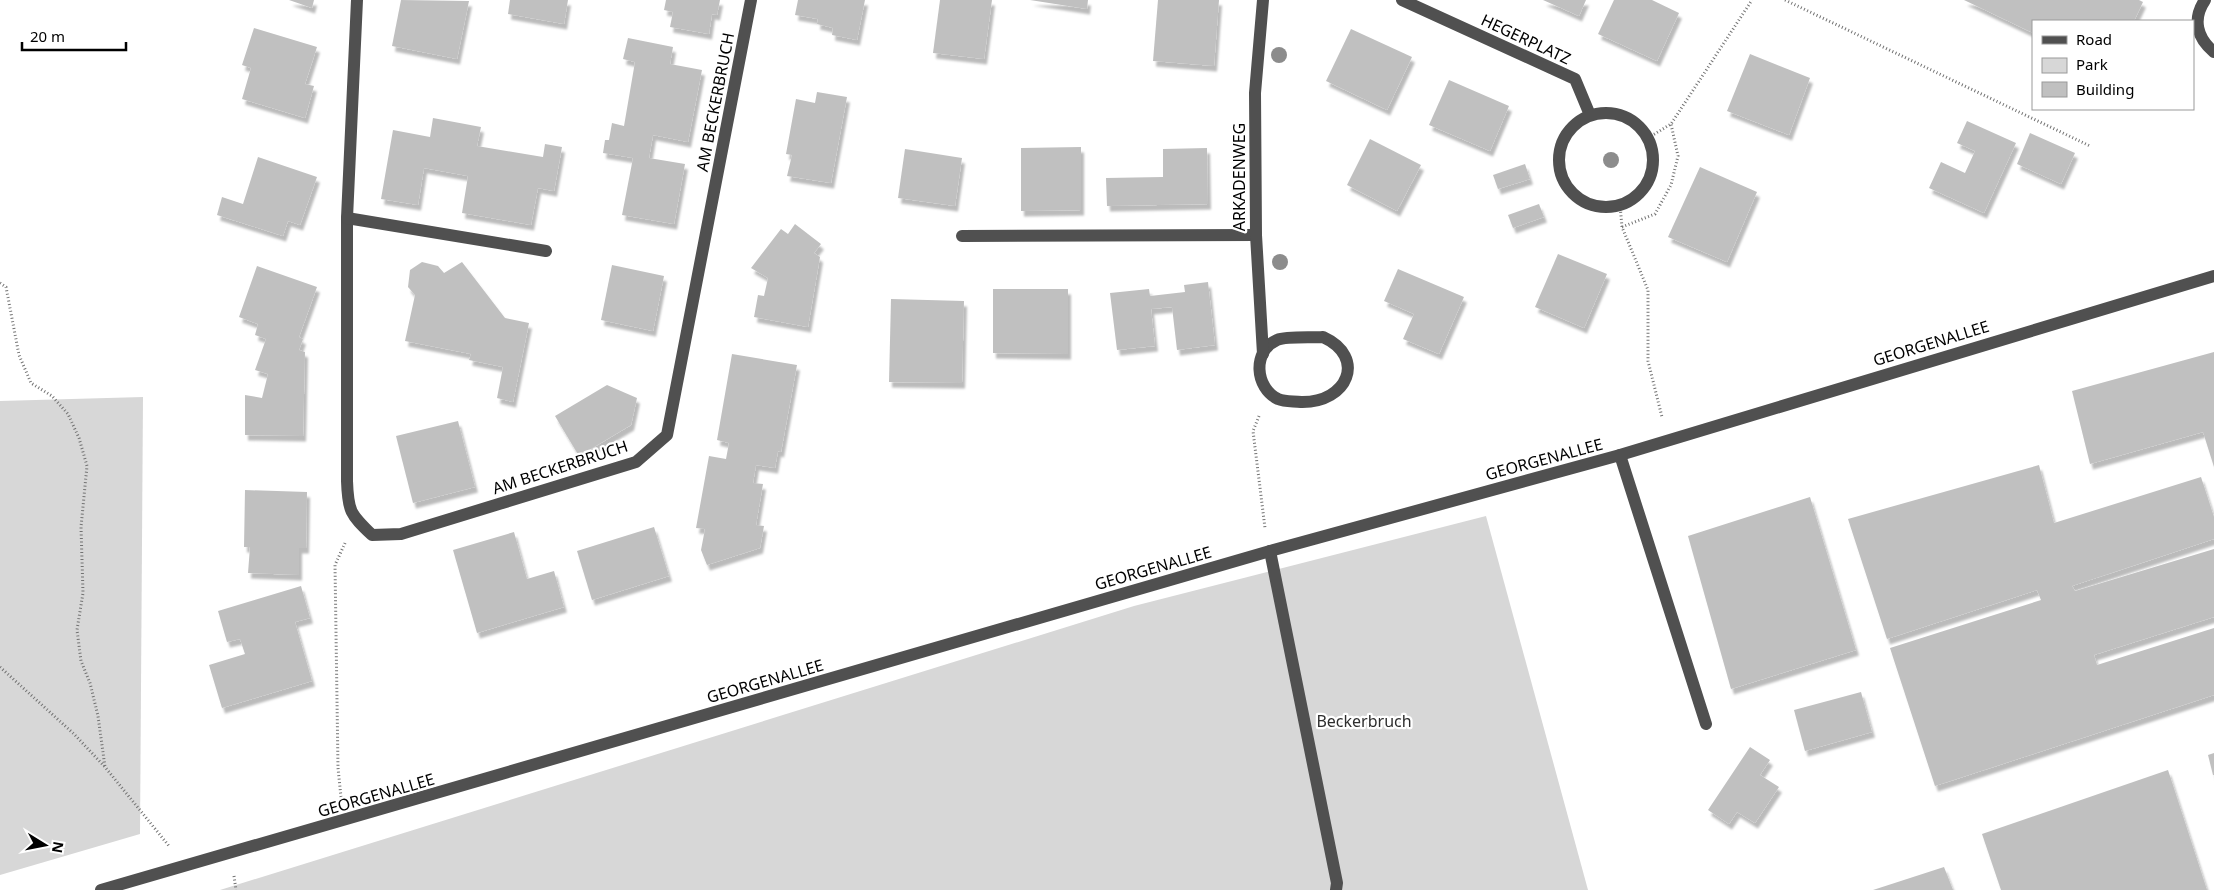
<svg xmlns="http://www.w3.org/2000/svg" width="2214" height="890" viewBox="0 0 2214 890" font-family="'Noto Sans',sans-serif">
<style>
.green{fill:#d7d7d7}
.building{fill:#c0c0c0;filter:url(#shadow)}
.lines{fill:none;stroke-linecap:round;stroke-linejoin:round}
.path{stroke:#727272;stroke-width:3;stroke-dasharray:1 2.5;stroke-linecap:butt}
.minor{stroke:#505050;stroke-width:12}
.tree{fill:#8c8c8c}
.labels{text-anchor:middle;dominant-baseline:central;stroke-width:4.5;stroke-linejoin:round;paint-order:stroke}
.street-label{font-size:16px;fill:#000;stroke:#fff}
.park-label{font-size:16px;fill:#2e2e2e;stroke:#fff}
</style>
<defs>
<filter id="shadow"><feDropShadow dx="3" dy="5.5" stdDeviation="1" flood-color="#0004"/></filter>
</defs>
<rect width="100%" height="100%" fill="#fff"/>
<g class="green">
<polygon points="143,397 140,834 0,875 0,401"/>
<polygon points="1486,516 1588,890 220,890 1134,606"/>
</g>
<g class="building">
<polygon points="289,0 314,0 312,8"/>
<polygon points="401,0 469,1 457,59 392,46"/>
<polygon points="510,0 568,0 564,24 508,14"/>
<polygon points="666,0 720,0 717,15 712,14 709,34 670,27 673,12 664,10"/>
<polygon points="798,0 865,0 857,40 832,35 833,28 817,24 818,19 795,15"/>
<polygon points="940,0 992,0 984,59 933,53"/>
<polygon points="1030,0 1088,0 1087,9"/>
<polygon points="1158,0 1219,0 1214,66 1153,61"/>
<polygon points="1543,0 1586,0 1579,16"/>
<polygon points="1614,0 1652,0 1679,13 1657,61 1598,34"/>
<polygon points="1964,0 2139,0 2143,2 2134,21 2033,21 2033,33"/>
<polygon points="254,28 317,47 305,84 314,86 305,118 242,99 251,68 242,65"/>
<polygon points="1351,29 1412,57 1387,110 1326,81"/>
<polygon points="628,38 673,47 670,64 702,70 688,142 653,135 649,158 685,164 674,224 622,215 633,158 603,153 605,140 609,140 612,123 624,126 635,62 623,59"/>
<polygon points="1750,54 1810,78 1789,135 1727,111"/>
<polygon points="1449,80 1509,106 1490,151 1429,125"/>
<polygon points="817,92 847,97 831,183 787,176 792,155 786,154 796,99 815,103"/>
<polygon points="433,118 481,127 477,146 543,157 545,144 562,147 554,191 538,188 531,225 462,213 468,176 424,168 418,205 381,199 393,130 430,137"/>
<polygon points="1967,121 2016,143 1984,213 1929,188 1941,162 1965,173 1975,151 1957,143"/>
<polygon points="2030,133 2075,153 2061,184 2017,164"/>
<polygon points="1370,139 1421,165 1397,211 1347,185"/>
<polygon points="1081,147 1081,210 1021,211 1021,148"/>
<polygon points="1207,148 1208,204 1107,206 1106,178 1163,177 1163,149"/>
<polygon points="905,149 962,158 955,206 898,198"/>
<polygon points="258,157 317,177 300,225 288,221 283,236 217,215 222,197 243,204"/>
<polygon points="1525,164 1530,179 1498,189 1493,175"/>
<polygon points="1700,167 1757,192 1727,262 1668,237"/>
<polygon points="1539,204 1544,217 1513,228 1508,215"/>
<polygon points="795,224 821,244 814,253 820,257 808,327 754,317 758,295 764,296 768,278 751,268 781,229 788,234"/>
<polygon points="1558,254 1607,274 1584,328 1535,307"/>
<polygon points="422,262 438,266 444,273 462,262 505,318 529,323 513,402 497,398 503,367 469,360 471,354 405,341 415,295 408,287 410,270"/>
<polygon points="612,265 664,276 653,331 601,320"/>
<polygon points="257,266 317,287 299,337 303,339 299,350 305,352 303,436 245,435 245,395 262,398 268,374 255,370 266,339 255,335 258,324 239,317"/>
<polygon points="1398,269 1464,297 1439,354 1403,339 1414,314 1384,301"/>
<polygon points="1208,282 1215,345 1177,350 1172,307 1151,309 1155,346 1117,350 1110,293 1149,289 1150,296 1185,292 1184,285"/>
<polygon points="993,289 1068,289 1068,354 993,353"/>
<polygon points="891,299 964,301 962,383 889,382"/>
<polygon points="2214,352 2214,467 2203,432 2090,464 2072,391"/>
<polygon points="732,354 797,365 781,452 778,451 775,468 756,465 753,483 763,484 756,525 764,526 760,548 707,565 701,550 705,529 696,528 709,456 726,459 729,443 717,440"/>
<polygon points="607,385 637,398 631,425 579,456 555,416"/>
<polygon points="458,421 475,487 413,503 396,436"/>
<polygon points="2039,465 2054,523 2201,477 2214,517 2214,539 2072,586 2075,591 2214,549 2214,617 2094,655 2097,665 2214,628 2214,695 1935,786 1890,648 2041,600 2037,590 1887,639 1848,519"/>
<polygon points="245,490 307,492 306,548 299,548 299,575 248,573 250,547 244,547"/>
<polygon points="1810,497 1856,650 1731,689 1688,536"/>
<polygon points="654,527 669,576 592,600 577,551"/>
<polygon points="514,532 527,579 554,571 564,607 477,633 453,550"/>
<polygon points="301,586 310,618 295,622 312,681 222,708 209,665 245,654 240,639 227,642 218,611"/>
<polygon points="1861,692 1872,732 1805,751 1794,710"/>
<polygon points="1750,747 1770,760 1760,775 1779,787 1755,823 1737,812 1729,824 1708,810"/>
<polygon points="2214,753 2214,775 2213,775 2208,755"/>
<polygon points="2168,770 2207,890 2001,890 1982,834"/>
<polygon points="1944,867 1953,890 1873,890"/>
</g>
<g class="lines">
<g class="path">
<polyline points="1785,0 2090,146"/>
<polyline points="1648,138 1671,124 1752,0"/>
<polyline points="1620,205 1622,227 1648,290 1648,361 1662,417"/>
<polyline points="1622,227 1655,214 1671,185 1678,156 1671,124"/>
<polyline points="0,283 6,287 19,355 31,383 52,396 68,414 79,438 87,466 81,527 83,593 77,630 81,661 90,683 98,716 105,767"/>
<polyline points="1259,416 1253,431 1265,528"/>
<polyline points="0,667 74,734 105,767 169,846"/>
<polyline points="341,797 338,768 335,565 345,543"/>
<polyline points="234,876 236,890"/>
</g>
<g class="minor">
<path d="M357,0L347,218V481C348,511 350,514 372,535L401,534L636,462L667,435L751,0"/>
<polyline points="1402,0 1575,79 1590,115"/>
<path d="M2205,0C2192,19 2197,38 2214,52"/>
<circle cx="1606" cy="160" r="47"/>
<polyline points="347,218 546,251"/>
<polyline points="962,236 1256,235"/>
<path d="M1323,337C1367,357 1348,403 1301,402C1293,401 1285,402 1278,399C1255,388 1252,351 1277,340C1287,336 1311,338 1323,337Z"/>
<polyline points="1263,354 1256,235 1255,93 1263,0"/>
<polyline points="1620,455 1706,724"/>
<polyline points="1270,551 1337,883 1336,890"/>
<polyline points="101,890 1270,551 1620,455 2214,276"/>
</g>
</g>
<g class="tree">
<circle cx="1279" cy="55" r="8"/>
<circle cx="1611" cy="160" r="8"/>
<circle cx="1280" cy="262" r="8"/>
</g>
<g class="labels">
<g class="street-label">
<text transform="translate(1526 39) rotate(25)">HEGERPLATZ</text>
<text transform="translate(715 102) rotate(-79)">AM BECKERBRUCH</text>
<text transform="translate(1239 177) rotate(-90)">ARKADENWEG</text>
<text transform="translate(1931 343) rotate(-17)">GEORGENALLEE</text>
<text transform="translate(1544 459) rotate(-15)">GEORGENALLEE</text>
<text transform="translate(560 467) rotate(-18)">AM BECKERBRUCH</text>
<text transform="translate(1153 568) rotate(-16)">GEORGENALLEE</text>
<text transform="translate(765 681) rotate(-16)">GEORGENALLEE</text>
<text transform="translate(376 795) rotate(-16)">GEORGENALLEE</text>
</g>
<g class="park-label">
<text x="1364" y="721">Beckerbruch</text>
</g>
</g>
<rect x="2032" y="20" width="162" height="90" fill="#ffffff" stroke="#999999"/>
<rect x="2042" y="36" width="25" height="8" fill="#505050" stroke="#999999"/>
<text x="2076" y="45" font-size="15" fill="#000000">Road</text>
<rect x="2042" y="58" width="25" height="15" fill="#d7d7d7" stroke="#999999"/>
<text x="2076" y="70" font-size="15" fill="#000000">Park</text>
<rect x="2042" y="82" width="25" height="15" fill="#c0c0c0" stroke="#999999"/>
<text x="2076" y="95" font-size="15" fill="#000000">Building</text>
<g transform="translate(45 845) rotate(100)" stroke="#ffffff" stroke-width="4" paint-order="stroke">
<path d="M0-4L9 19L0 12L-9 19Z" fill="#000000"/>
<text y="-8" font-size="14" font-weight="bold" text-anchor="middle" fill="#000000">N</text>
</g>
<path d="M22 42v8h104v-8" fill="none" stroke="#000000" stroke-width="2.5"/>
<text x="30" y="42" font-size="15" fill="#000000" stroke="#ffffff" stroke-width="4" paint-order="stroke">20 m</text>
</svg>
